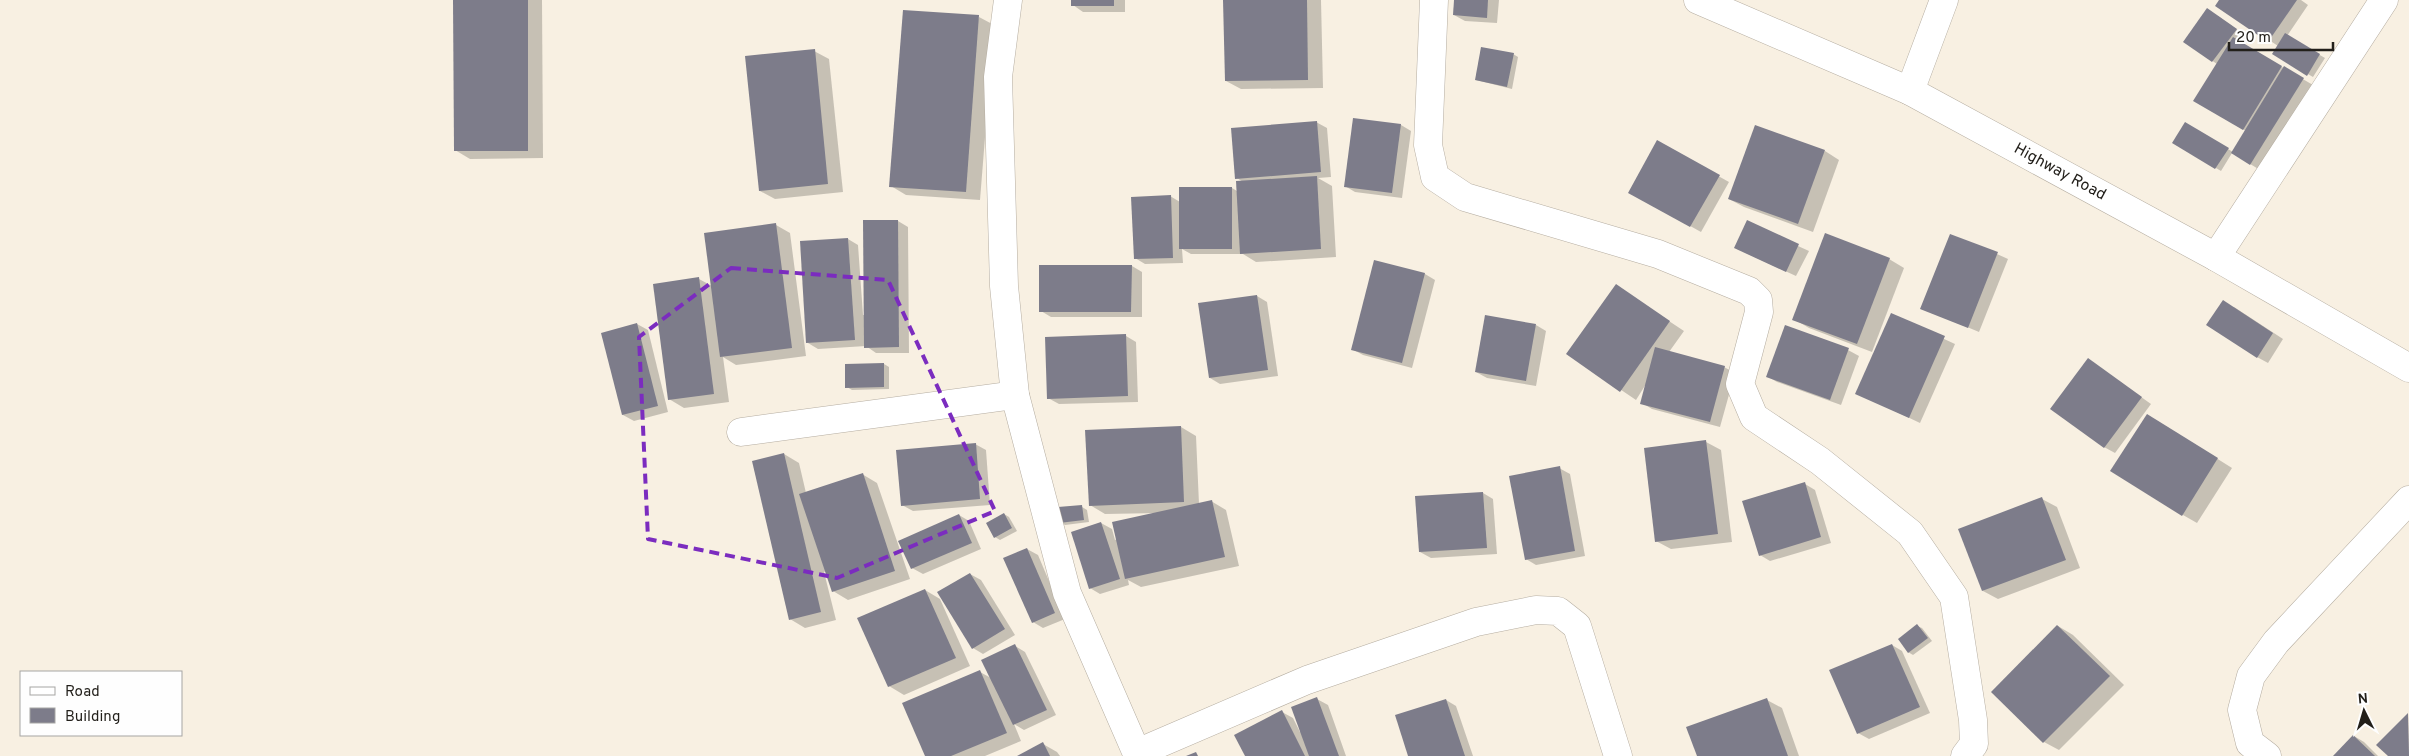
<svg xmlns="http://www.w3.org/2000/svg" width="2409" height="756" viewBox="0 0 2409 756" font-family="Overpass,sans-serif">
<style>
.shadow{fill:#0003}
.building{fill:#7d7c8a}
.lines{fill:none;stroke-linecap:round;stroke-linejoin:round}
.minor-casing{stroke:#b5ada1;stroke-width:29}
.minor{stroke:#fff;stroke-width:28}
.marked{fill:none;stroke:#7b2cbf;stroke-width:4;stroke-dasharray:10 6;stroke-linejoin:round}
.labels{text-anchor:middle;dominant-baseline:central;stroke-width:4.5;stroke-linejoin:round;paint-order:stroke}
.street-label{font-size:16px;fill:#221f1a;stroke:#fefefe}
</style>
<rect width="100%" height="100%" fill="#f8f0e2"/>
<g class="shadow">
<polygon points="454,0 542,0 543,158 470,159 455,150"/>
<polygon points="1073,0 1125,0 1125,12 1083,12 1073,5"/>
<polygon points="1225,0 1321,0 1323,88 1241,89 1226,81"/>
<polygon points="1455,0 1499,0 1497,23 1465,21 1454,15"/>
<polygon points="2221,0 2301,0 2308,5 2287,36 2325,58 2313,77 2273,54 2278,46 2217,5"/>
<polygon points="2218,16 2246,36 2241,43 2313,85 2260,170 2232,153 2221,171 2174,143 2186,124 2233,152 2246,131 2195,101 2217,64 2185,42"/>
<polygon points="979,17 994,25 980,200 906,195 891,186"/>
<polygon points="814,51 829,59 843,192 775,199 760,191"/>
<polygon points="1513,54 1518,57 1512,89 1476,80"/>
<polygon points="1354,120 1401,125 1411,131 1402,198 1355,192 1345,186"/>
<polygon points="1316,122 1327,128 1331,177 1318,178 1332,186 1336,257 1256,262 1243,254 1191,254 1182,249 1183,263 1145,264 1135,258 1170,196 1180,202 1232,188 1237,191 1243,182 1237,178"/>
<polygon points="1657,142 1729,182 1701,232 1629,192"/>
<polygon points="1825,151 1839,160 1813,232 1744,207 1729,199"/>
<polygon points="898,221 908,227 909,353 876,353 866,346 818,349 808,343 848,239 858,245 863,315 865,315"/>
<polygon points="776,225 790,233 806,356 736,365 723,357 729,402 684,408 669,399 699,279 712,286"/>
<polygon points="1798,246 1809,251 1796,276 1746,253"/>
<polygon points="1997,254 2008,259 1979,332 1922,308"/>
<polygon points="1889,259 1904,268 1872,352 1809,328 1794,319"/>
<polygon points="1375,262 1425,274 1435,280 1412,368 1363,355 1352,349"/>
<polygon points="1132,266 1142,272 1142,317 1051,317 1041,311"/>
<polygon points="1616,286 1684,331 1669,352 1724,367 1735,373 1720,427 1652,409 1642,403 1646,384 1636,400 1568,354"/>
<polygon points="1257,296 1267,302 1278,376 1220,384 1210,378"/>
<polygon points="2234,307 2283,339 2268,363 2257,357"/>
<polygon points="1892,315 1955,344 1920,423 1857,393"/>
<polygon points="637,324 648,330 668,412 634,421 623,415"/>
<polygon points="1536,325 1546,331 1536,386 1487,378 1476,372"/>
<polygon points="1126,336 1136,342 1138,402 1059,404 1048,398"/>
<polygon points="1848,350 1859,356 1841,405 1777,382 1767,376"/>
<polygon points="2089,360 2151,404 2115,453 2104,447"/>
<polygon points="884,364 889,367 889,389 852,390 847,387"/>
<polygon points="2162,424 2232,468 2197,523 2183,515"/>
<polygon points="1181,427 1196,436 1199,504 1211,501 1226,510 1239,566 1141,587 1128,580 1129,585 1100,594 1090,588 1101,523 1112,529 1115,540 1160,513 1105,514 1090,505"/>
<polygon points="1706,442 1721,450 1732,542 1671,549 1656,541"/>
<polygon points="975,444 986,450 990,505 913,511 902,505"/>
<polygon points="784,454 799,463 806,493 862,474 877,483 910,579 848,600 833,591 826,571 824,572 836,620 805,628 790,619"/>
<polygon points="1559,468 1570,474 1585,556 1536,565 1526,559"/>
<polygon points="1805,484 1815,490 1831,543 1770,561 1760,555"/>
<polygon points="1483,493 1493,499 1497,554 1431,558 1420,552"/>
<polygon points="2042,499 2057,507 2080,568 1998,599 1983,591"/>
<polygon points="1082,507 1087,510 1089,522 1065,525 1060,522"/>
<polygon points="1004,514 1009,517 1017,531 1000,540 995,537"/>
<polygon points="959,515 969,521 981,549 923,574 912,568"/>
<polygon points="1027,549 1038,555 1065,619 1043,628 1033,622"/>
<polygon points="970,574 981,580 1015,635 983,654 973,648"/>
<polygon points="925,590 940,599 970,666 904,695 889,686"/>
<polygon points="1917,626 1922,628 1932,641 1913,655 1908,652"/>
<polygon points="2058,626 2073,635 2124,685 2059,750 2044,742"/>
<polygon points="1892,645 1902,651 1930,713 1869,739 1858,733"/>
<polygon points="1015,646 1025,652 1056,715 1024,730 1014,724 1021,741 985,756 926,756 980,672 991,678"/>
<polygon points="1317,699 1328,705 1346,756 1246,756 1282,712 1293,718 1300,732 1301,731"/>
<polygon points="1446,700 1456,706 1473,756 1410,756"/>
<polygon points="1767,700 1782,708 1799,756 1698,756"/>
<polygon points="2408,714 2409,756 2390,756 2378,745"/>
<polygon points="2354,736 2364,742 2378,756 2334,756"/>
<polygon points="1043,744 1057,752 1060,756 1019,756"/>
</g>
<g class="building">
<polygon points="453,0 528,0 528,151 454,151"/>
<rect x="1071" y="0" width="43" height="6"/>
<polygon points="1223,0 1307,0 1308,80 1225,81"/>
<polygon points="1454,0 1488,0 1487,18 1453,15"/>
<polygon points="2219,0 2297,0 2268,42 2215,6"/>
<polygon points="2207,8 2237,29 2212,62 2183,42"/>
<polygon points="903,10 979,15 966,192 889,187"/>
<polygon points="2285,33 2320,54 2307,76 2272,54"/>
<polygon points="2233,37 2282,66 2243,130 2193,101"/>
<polygon points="1481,47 1514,53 1507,87 1475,80"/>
<polygon points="815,49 828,184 759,191 745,56"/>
<polygon points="2284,66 2304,78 2250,165 2231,153"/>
<polygon points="1353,118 1401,124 1392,193 1344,187"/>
<polygon points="1317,121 1321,172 1235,179 1231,128"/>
<polygon points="2185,122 2229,148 2215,169 2172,143"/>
<polygon points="1755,125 1825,150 1798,224 1728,199"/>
<polygon points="1657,140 1720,175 1690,227 1628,193"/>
<polygon points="1317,176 1321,249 1240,254 1236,181"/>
<rect x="1179" y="187" width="53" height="62"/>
<polygon points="1171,195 1173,258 1134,259 1131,197"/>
<polygon points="863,220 898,220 899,347 864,348"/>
<polygon points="1747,220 1799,244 1786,272 1734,248"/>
<polygon points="776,223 792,348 720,357 704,233"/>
<polygon points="1825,233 1890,258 1857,344 1792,320"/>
<polygon points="1950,234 1998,252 1968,328 1920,309"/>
<polygon points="848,238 855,340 806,343 800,241"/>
<polygon points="1374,260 1425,273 1402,363 1351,350"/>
<polygon points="1039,265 1132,265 1131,312 1039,312"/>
<polygon points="699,277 714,394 668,400 653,284"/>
<polygon points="1616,284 1670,321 1620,392 1566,354"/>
<polygon points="1257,295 1268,370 1209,378 1198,303"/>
<polygon points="2223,300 2273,333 2257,358 2206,325"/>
<polygon points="1891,313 1945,336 1909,418 1855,394"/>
<polygon points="1485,315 1536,324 1526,381 1475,372"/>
<polygon points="637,323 658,406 622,415 601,333"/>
<polygon points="1785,325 1849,348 1830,400 1766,377"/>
<polygon points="1126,334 1128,396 1047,399 1045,337"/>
<polygon points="1655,347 1725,366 1710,422 1640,404"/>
<polygon points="2088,358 2142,397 2104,448 2050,409"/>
<polygon points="884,363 884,387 845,388 845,364"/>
<polygon points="2147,414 2218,458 2182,516 2110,471"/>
<polygon points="1181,426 1184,502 1089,506 1085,430"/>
<polygon points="1706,440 1718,534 1655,542 1644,448"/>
<polygon points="976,443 980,499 901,506 896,450"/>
<polygon points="784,453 821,612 789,620 752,461"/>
<polygon points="1560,466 1575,551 1525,560 1509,476"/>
<polygon points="863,473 895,571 832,592 799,494"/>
<polygon points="1805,482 1821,537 1759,556 1742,501"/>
<polygon points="1483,492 1487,548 1419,552 1415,496"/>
<polygon points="2042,497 2066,560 1982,591 1958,529"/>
<polygon points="1212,500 1225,557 1125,579 1112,522"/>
<polygon points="1082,505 1084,520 1059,523 1058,507"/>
<polygon points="1004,513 1012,528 994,538 986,523"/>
<polygon points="959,514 972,543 911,569 898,541"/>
<polygon points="1101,522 1120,579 1089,589 1071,532"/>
<polygon points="1027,548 1055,613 1032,623 1003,558"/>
<polygon points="970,573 1005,629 972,649 937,592"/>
<polygon points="925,589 956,658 888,687 857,618"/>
<polygon points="1917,624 1928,638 1908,653 1898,639"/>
<polygon points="2057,625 2110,676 2043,743 1991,692"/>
<polygon points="1015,644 1047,710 1013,725 981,660"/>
<polygon points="1892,644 1920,707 1857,734 1829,670"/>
<polygon points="980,670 1007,733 951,756 925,756 902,703"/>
<polygon points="1317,697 1339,756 1309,756 1291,707"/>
<polygon points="1767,698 1788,756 1697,756 1686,727"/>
<polygon points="1446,699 1465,756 1408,756 1395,715"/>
<polygon points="1282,710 1305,756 1245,756 1234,735"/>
<polygon points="2408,713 2409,756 2388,756 2376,745"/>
<polygon points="2353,735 2375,756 2333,756"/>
<polygon points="1043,742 1050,756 1017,756"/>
<polygon points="1196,752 1198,756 1186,756"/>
</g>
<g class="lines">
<g class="minor-casing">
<g id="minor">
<polyline points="1008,0 998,77 1004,286 1015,395 1067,593 1138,756"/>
<polyline points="1434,0 1428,145 1435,177 1465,197 1658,254 1749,291 1758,300 1759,312 1740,384 1754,417 1820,461 1910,533 1954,597 1973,720 1974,744 1965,756"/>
<path id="s1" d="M1698,0L1910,91L2216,257L2409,368"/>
<polyline points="1910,91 1944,0"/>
<polyline points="2216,257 2384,0"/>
<polyline points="741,432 1015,395"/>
<polyline points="1137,753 1307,680 1476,622 1536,610 1558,611 1577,626 1618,756"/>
<polyline points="2267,756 2250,743 2242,710 2251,676 2276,642 2409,500"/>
</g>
</g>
<use href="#minor" class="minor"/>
</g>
<path class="marked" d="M731,268L888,280L995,511L837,578L648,539L639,337Z"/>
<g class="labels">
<g class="street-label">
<text stroke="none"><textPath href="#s1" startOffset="401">Highway Road</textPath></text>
</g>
</g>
<rect x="20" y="671" width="162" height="65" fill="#fefefe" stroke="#a6a5a3"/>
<rect x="30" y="687" width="25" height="8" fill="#ffffff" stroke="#a6a5a3"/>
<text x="65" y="696" font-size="15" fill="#221f1a">Road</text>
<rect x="30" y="708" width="25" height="15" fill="#7d7c8a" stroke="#a6a5a3"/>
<text x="65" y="721" font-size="15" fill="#221f1a">Building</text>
<g transform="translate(2364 711) rotate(355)" stroke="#fefefe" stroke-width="4" paint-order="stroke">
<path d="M0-4L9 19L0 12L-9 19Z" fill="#221f1a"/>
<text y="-8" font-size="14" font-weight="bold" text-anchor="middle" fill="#221f1a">N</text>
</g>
<path d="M2229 42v8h104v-8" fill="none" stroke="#221f1a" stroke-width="2.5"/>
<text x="2236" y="42" font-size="15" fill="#221f1a" stroke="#fefefe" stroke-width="4" paint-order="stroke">20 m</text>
</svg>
